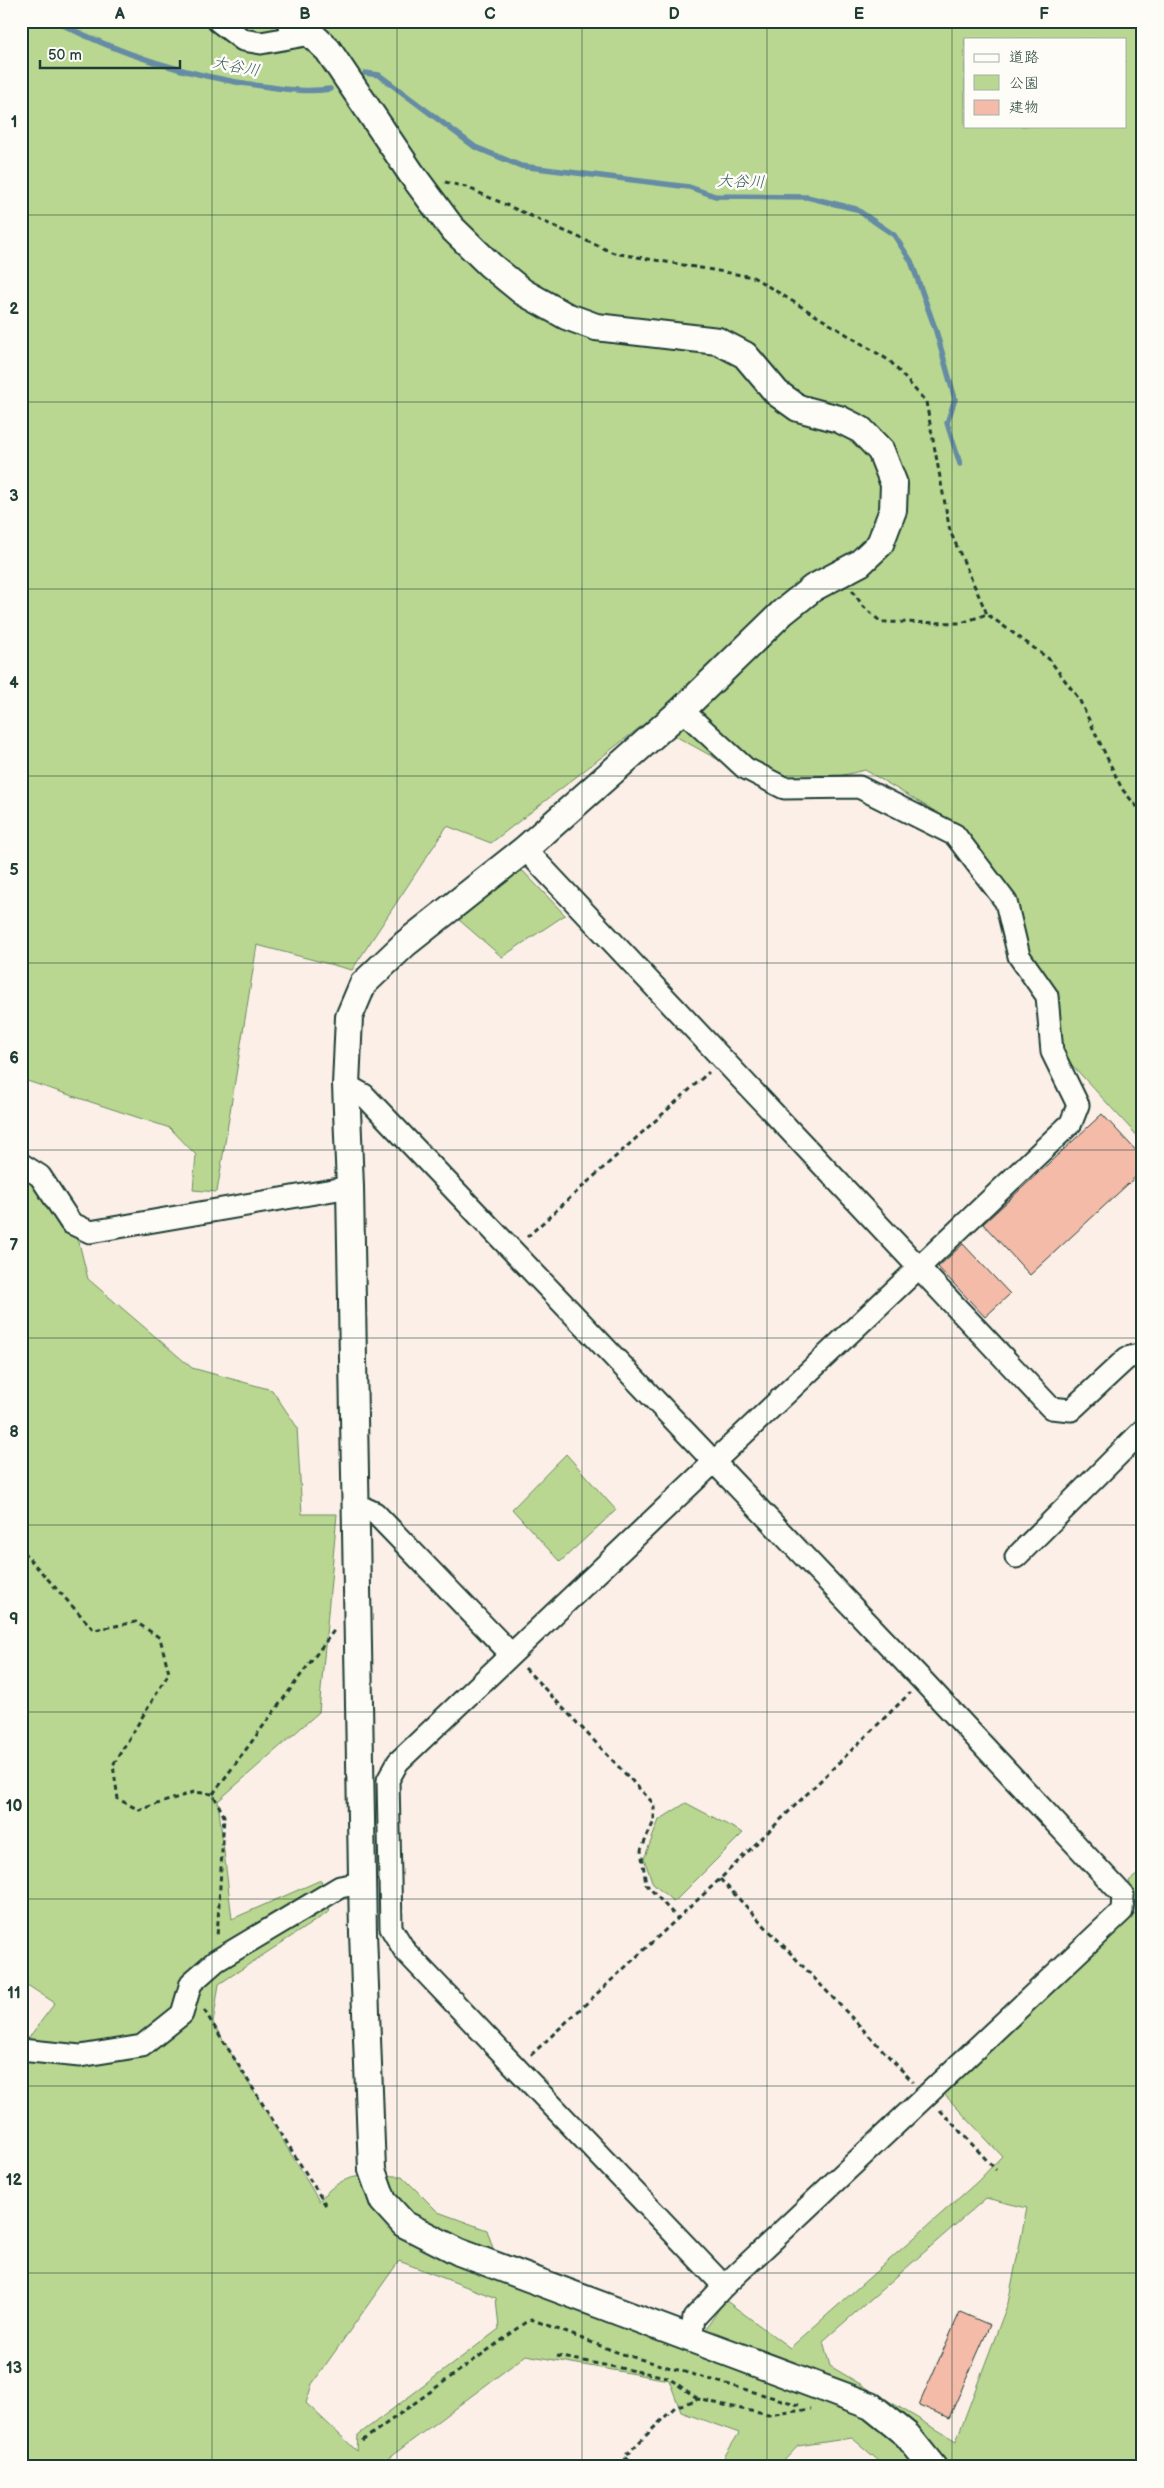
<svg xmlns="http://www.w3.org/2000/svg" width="1164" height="2488" viewBox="0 0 1164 2488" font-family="'Balsamiq Sans','Klee One',sans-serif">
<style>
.green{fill:#b9d790;stroke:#6c8a62;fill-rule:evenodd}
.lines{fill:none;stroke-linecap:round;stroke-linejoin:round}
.stream{stroke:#658ca4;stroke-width:5.5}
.building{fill:#f3bba8;stroke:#1f3d34}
.minor-casing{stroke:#1f3d34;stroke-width:25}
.tertiary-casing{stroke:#1f3d34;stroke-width:30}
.path{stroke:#1f3d34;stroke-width:3;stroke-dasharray:5 4;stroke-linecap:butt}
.minor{stroke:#fdfcf7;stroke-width:21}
.tertiary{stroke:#fdfcf7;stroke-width:26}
.grid{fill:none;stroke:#1f3d34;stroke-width:1;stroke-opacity:0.55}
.labels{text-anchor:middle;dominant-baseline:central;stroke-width:5;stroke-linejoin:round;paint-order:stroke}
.water-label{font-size:16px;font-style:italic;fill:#3c5e62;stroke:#fdfcf7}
.neatline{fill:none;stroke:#1f3d34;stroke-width:2}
.grid-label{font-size:16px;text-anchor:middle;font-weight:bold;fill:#1f3d34}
</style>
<rect width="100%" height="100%" fill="#fbefe7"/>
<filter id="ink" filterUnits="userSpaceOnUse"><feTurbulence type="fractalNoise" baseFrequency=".02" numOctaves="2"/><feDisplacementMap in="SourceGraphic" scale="10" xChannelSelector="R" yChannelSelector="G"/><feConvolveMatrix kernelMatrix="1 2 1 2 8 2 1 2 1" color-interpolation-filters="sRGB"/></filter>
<g filter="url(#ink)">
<g class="green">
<path d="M21,21H1143V1142L1060,1052L1055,990L1024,942L1016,896L960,826L865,770L775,791L648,721L491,843L447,826L352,970L257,945L217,1192L193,1190L196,1155L170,1128L21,1079ZM965,39H1125V126H965Z"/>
<polygon points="521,869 565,915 502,957 459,920"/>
<path d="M21,1151L26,1153L72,1214L88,1279L192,1368L272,1390L297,1427L302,1514H337L319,1712L218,1801L232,1919L321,1880L330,1911L219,1984L213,2023L319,2201C344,2170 365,2176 402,2176L438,2212L487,2230L501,2273L693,2348L725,2300L790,2348L977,2182L1002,2156L944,2094L1137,1912L1129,1881L1143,1870V2467H886L852,2438L798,2446L778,2467H718L739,2433L681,2412L669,2380L526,2355L382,2463L383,2467H21V2048L55,2003L21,1981ZM986,2198L1027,2208L1008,2303L956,2441L830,2366L823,2341ZM399,2261L496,2298L499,2329L358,2435L357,2451L306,2403L312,2384Z"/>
<polygon points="566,1454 616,1510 560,1562 512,1509"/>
<polygon points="686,1803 743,1833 674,1902 653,1884 644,1859 659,1820"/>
</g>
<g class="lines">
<g class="stream">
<path d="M55,21C121,55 196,78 270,87C291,90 309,92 330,89"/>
<polyline points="365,73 379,75 475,147 521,166 689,187 715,196 807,197 856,209 894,235 911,261 936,331 955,399 947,423 960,464"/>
</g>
</g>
<g class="building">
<polygon points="1102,1114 1143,1158 1143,1170 1030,1275 983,1224"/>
<polygon points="963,1244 1010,1294 985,1317 938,1267"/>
<polygon points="960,2312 990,2325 949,2418 919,2405"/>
</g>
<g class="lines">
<g class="minor-casing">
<g id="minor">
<polyline points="218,21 243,40 261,43 311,34"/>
<polyline points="682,710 745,768 784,788 859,787 955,835 1006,902 1019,956 1047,996 1052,1052 1078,1105 1071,1123 398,1762 388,1780 391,1928 405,1951 724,2286"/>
<polyline points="525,849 1051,1408 1071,1410 1127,1358 1143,1354"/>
<polyline points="346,1085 364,1095 923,1681 1123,1895 1122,1911 724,2286 694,2318 691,2337"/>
<polyline points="21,1164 40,1176 71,1223 90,1232 350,1187"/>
<polyline points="355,1504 375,1513 510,1653"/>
<polyline points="1016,1557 1143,1430"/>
<polyline points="21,2050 80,2056 142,2046 182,2014 191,1983 216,1961 340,1887 362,1883"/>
</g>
</g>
<g class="tertiary-casing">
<polyline id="tertiary" points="290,21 311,34 328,50 411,173 451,227 490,265 523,292 566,316 596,327 718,341 745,355 777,393 798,408 839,419 861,430 881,451 894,484 893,510 880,544 860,563 813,588 783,612 682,710 525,849 405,944 363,984 349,1017 346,1085 350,1187 363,1933 372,2170 383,2201 404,2224 459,2252 871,2406 907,2435 933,2467"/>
</g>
<g class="path">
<polyline points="445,182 466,187 614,253 753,277 890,361 926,402 950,531 987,614"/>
<polyline points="852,590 863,606 881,622 961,623 987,614 1049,659 1079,699 1122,789 1143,814"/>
<polyline points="527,1237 709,1072"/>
<polyline points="21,1543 24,1553 94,1630 136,1622 160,1638 169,1673 113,1765 118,1799 139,1810 194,1792 213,1794 224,1816 217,1938"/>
<polyline points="525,1668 654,1804 654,1821 641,1850 646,1884 678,1919"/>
<polyline points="213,1794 335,1629"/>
<polyline points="720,1879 913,2082"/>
<polyline points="204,2010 327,2207"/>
<polyline points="531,2055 720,1879 910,1693"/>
<polyline points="940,2110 996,2170"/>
<polyline points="557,2356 667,2377 697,2398"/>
<polyline points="362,2441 531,2319 619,2353 799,2405"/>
<polyline points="635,2467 624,2457 675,2407 698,2399 768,2415 811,2409"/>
</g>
<use href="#minor" class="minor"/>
<use href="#tertiary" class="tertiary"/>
</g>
</g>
<path class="grid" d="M212,21V2467M397,21V2467M582,21V2467M767,21V2467M952,21V2467M21,215H1143M21,402H1143M21,589H1143M21,776H1143M21,963H1143M21,1150H1143M21,1338H1143M21,1525H1143M21,1712H1143M21,1899H1143M21,2086H1143M21,2273H1143"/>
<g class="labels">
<g class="water-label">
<text transform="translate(236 67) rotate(11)">大谷川</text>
<text transform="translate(741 182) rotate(2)">大谷川</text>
</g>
</g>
<rect width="1164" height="2488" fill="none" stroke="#fdfcf7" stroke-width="55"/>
<rect x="964" y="38" width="162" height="90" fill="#fdfcf7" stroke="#a4b0a9"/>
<rect x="974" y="54" width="25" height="8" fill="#fdfcf7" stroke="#a4b0a9"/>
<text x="1009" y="62" font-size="15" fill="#1f3d34">道路</text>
<rect x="974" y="75" width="25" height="15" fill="#b9d790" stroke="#a4b0a9"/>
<text x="1009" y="88" font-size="15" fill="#1f3d34">公園</text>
<rect x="974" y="100" width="25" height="15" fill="#f3bba8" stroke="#a4b0a9"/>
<text x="1009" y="112" font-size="15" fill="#1f3d34">建物</text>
<path d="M40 60v8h140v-8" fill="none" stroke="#1f3d34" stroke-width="2.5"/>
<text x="48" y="60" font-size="15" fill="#1f3d34" stroke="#fdfcf7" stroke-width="4" paint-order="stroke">50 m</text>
<rect x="28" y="28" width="1108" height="2432" class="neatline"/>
<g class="grid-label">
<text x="120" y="19">A</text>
<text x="305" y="19">B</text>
<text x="490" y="19">C</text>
<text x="674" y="19">D</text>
<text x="859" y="19">E</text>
<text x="1044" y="19">F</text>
<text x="14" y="127">1</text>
<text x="14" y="314">2</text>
<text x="14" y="501">3</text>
<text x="14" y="688">4</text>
<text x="14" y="875">5</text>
<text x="14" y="1063">6</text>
<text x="14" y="1250">7</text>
<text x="14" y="1437">8</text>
<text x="14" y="1624">9</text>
<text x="14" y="1811">10</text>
<text x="14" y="1998">11</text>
<text x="14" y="2185">12</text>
<text x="14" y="2373">13</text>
</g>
</svg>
